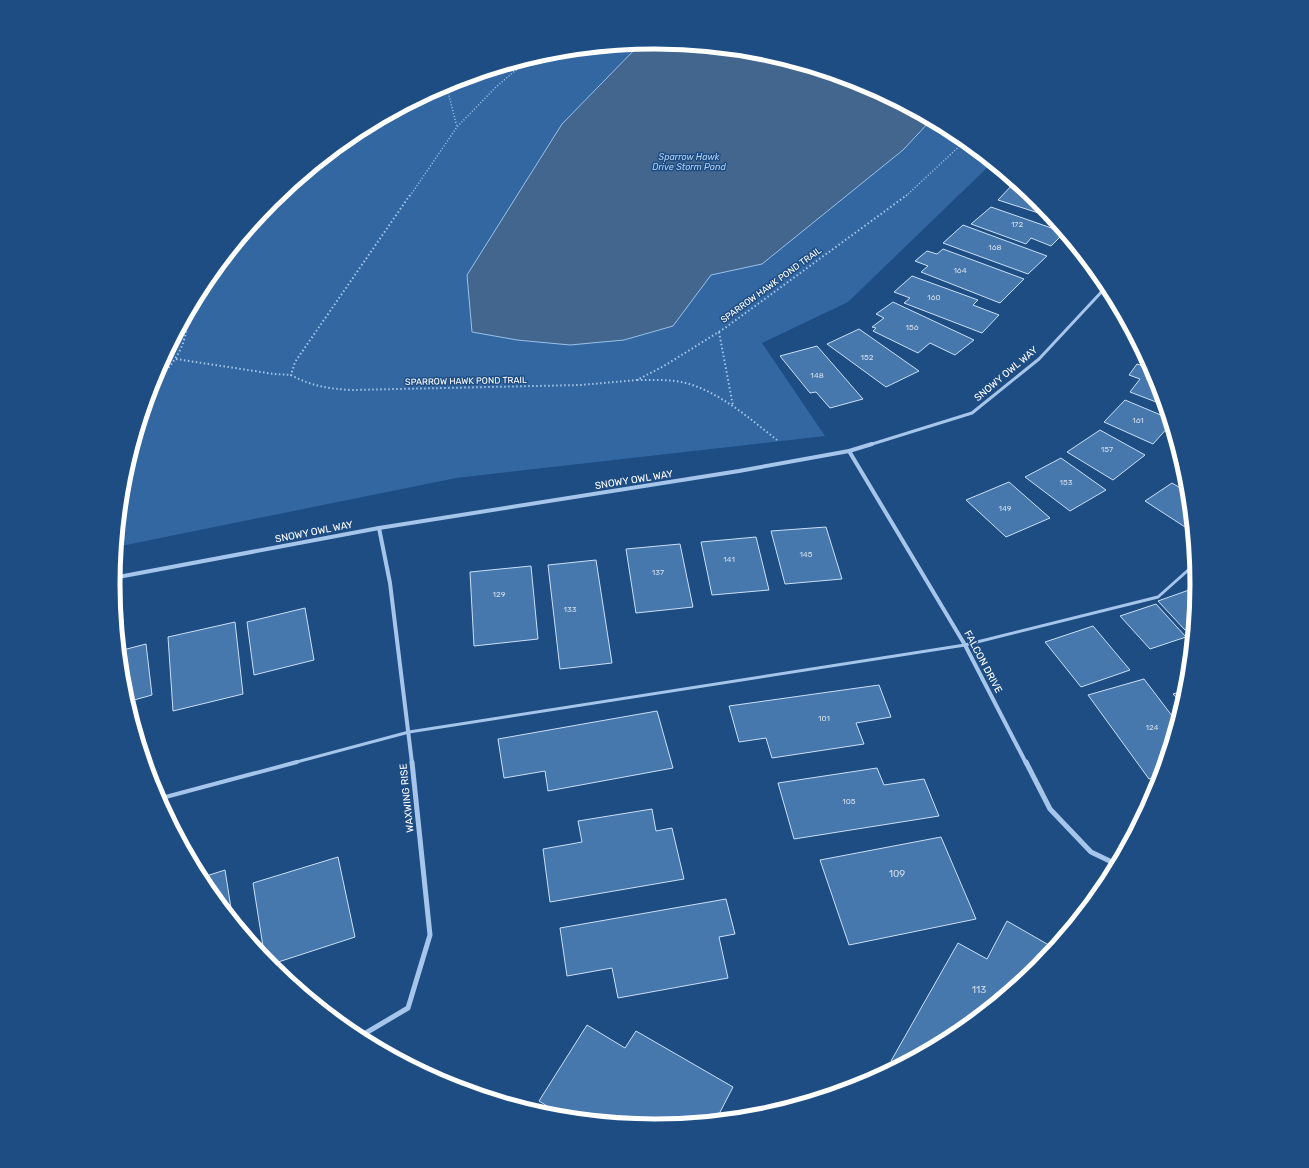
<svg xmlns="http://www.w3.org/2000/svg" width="1309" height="1168" viewBox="0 0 1309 1168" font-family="Rubik,sans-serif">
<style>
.green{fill:#3267a2}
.water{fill:#43668e;stroke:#99c1eb}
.building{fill:#4677ad;stroke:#cae0f7}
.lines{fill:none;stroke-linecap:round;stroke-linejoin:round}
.path-far1{stroke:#a5c6ea;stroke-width:1.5;stroke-dasharray:1 2;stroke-linecap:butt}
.path{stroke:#a5c6ea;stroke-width:2;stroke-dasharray:1.5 2.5;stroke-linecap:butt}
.lane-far1{stroke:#a5c6ea;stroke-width:3}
.lane{stroke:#a5c6ea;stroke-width:4}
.street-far2{stroke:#a5c6ea;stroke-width:3}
.street-far1{stroke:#a5c6ea;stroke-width:4}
.street{stroke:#a5c6ea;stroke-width:5}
.labels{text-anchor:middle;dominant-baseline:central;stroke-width:3;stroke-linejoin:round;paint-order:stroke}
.number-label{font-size:8px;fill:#d1ddea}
.far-water-label{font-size:9px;font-style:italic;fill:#b1d0f1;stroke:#1e4d84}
.far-street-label{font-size:9px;fill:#fff;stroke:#1e4d84}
.street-label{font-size:10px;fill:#fff;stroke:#1e4d84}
.near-number-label{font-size:10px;fill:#d1ddea}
.rim{fill:none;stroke:#fff;stroke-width:5}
</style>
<rect width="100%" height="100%" fill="#1e4d84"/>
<polygon class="green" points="655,42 760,52 862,83 956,133 992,163 848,302 762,343 825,436 456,478 116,547 123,478 154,376 204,283 271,201 354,133 447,83 549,52"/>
<polygon class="water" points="655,42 760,52 862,83 931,120 903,150 762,264 711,275 673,326 624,340 570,345 517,340 472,332 467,275 562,124 641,43"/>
<g class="building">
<polygon points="1013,184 1021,187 1038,201 1051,217 998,200"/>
<polygon points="991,207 1063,232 1064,233 1051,246 1031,238 1026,244 971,224"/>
<polygon points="963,225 1047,256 1028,274 943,243"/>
<polygon points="943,249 1024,279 1000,303 921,272 928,266 915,261 927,251 937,254"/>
<polygon points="912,276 978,300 973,305 999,315 982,333 904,303 910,298 894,292"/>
<polygon points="893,302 974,340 955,355 930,343 918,353 873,331 876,328 872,327 884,318 876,314"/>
<polygon points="859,329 919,371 886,387 827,344"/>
<polygon points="817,346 863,399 830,408 816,392 810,393 780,356"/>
<polygon points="1137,364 1151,369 1155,377 1164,405 1130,392 1140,379 1129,375"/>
<polygon points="1125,400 1168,418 1170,425 1153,444 1104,422"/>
<polygon points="1100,430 1145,455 1113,480 1067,452"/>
<polygon points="1061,458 1106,490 1070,511 1025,477"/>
<polygon points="1009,482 1050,518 1006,537 966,500"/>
<polygon points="1172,483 1187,492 1191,523 1185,527 1145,501"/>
<polygon points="826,527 842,579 785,584 771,531"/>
<polygon points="756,537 769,590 712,595 701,542"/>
<polygon points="680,544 693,607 636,613 626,549"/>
<polygon points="596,560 612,663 560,669 548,565"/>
<polygon points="531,566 538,639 474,646 470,572"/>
<polygon points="1189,590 1195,597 1192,628 1185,630 1158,601"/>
<polygon points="1156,604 1186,637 1150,649 1120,616"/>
<polygon points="305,608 314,660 254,675 247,622"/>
<polygon points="235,622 243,694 173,711 168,637"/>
<polygon points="1093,626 1130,670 1081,687 1045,642"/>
<polygon points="146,644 152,695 127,702 123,690 119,651"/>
<polygon points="1144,679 1176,721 1160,776 1149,779 1088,695"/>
<polygon points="879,685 891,717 856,723 864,744 772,758 766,738 739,742 729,706"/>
<polygon points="1186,690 1182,704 1173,694"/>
<polygon points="657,711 673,768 548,791 545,771 504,778 498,739"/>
<polygon points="877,768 884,785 924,779 939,816 794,839 778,783"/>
<polygon points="652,809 656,831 672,828 684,879 550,902 543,849 582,842 578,821"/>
<polygon points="941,837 976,919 849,945 820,860"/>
<polygon points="338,857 355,937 269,965 265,959 253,883"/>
<polygon points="225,870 233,921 204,885 200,878"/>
<polygon points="726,899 735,934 719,937 728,978 618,998 612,968 567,976 560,928"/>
<polygon points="1007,921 1054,948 1038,967 955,1035 899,1065 891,1061 958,943 987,959"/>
<polygon points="587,1025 625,1048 636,1031 733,1087 716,1120 654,1126 565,1117 539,1101"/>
</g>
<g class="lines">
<g class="path-far1">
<polyline points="446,84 457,127"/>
<polyline points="410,196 457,127 496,87 530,58"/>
<polyline points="906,196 965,141"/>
</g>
<g class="path">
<path d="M410,195L295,362L291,375C311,386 329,389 352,390L581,385L637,380L664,366L725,328L907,195"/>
<polyline points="719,332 733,406"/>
<polyline points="176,359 274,374 291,375"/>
<path d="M637,380C653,380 670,379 686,383C721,393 749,418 777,440"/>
<path d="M150,389C174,362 187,350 188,312"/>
</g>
<polyline class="lane-far1" points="293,763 409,732 965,645 1158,597 1195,564"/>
<polyline class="lane" points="158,799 297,762"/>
<polyline class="street-far2" points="869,445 972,413 1039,359 1107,286"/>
<g class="street-far1">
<polyline points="849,451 965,645 1026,763"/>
<polyline points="379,528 390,583 412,763"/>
<polyline points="113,578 379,528 739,471 849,451 872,444"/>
</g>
<g class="street">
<polyline points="1026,762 1050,809 1091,852 1116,864"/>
<polyline points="359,1037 408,1008 430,935 412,762"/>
</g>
</g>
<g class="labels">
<g class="number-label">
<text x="1017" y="224">172</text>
<text x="995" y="247">168</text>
<text x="960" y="270">164</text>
<text x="934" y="297">160</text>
<text x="912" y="327">156</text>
<text x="867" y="357">152</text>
<text x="817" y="375">148</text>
<text x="1138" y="420">161</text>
<text x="1107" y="449">157</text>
<text x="1066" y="482">153</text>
<text x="1005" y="508">149</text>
<text x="806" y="554">145</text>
<text x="729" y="559">141</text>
<text x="658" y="572">137</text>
<text x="499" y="594">129</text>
<text x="570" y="609">133</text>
<text x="824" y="718">101</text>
<text x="1152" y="727">124</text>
<text x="849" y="801">105</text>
</g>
<g class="far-water-label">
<text x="689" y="157">Sparrow Hawk<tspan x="689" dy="10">Drive Storm Pond</tspan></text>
</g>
<g class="far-street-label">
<text transform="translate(771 285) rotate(-36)">SPARROW HAWK POND TRAIL</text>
<text transform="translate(466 381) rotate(-1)">SPARROW HAWK POND TRAIL</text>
</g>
<g class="street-label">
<text transform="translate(1006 374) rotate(-40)">SNOWY OWL WAY</text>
<text transform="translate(634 480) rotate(-9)">SNOWY OWL WAY</text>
<text transform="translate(314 532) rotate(-11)">SNOWY OWL WAY</text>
<text transform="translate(983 662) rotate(62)">FALCON DRIVE</text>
<text transform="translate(407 798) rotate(-96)">WAXWING RISE</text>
</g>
<g class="near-number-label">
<text x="897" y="874">109</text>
<text x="979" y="990">113</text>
</g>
</g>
<path d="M0 0H1309V1168H0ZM120 584a535 535 0 1 1 1070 0a535 535 0 1 1-1070 0Z" fill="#1e4d84" fill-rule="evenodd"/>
<path class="rim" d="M120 584a535 535 0 1 1 1070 0a535 535 0 1 1-1070 0Z"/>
</svg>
